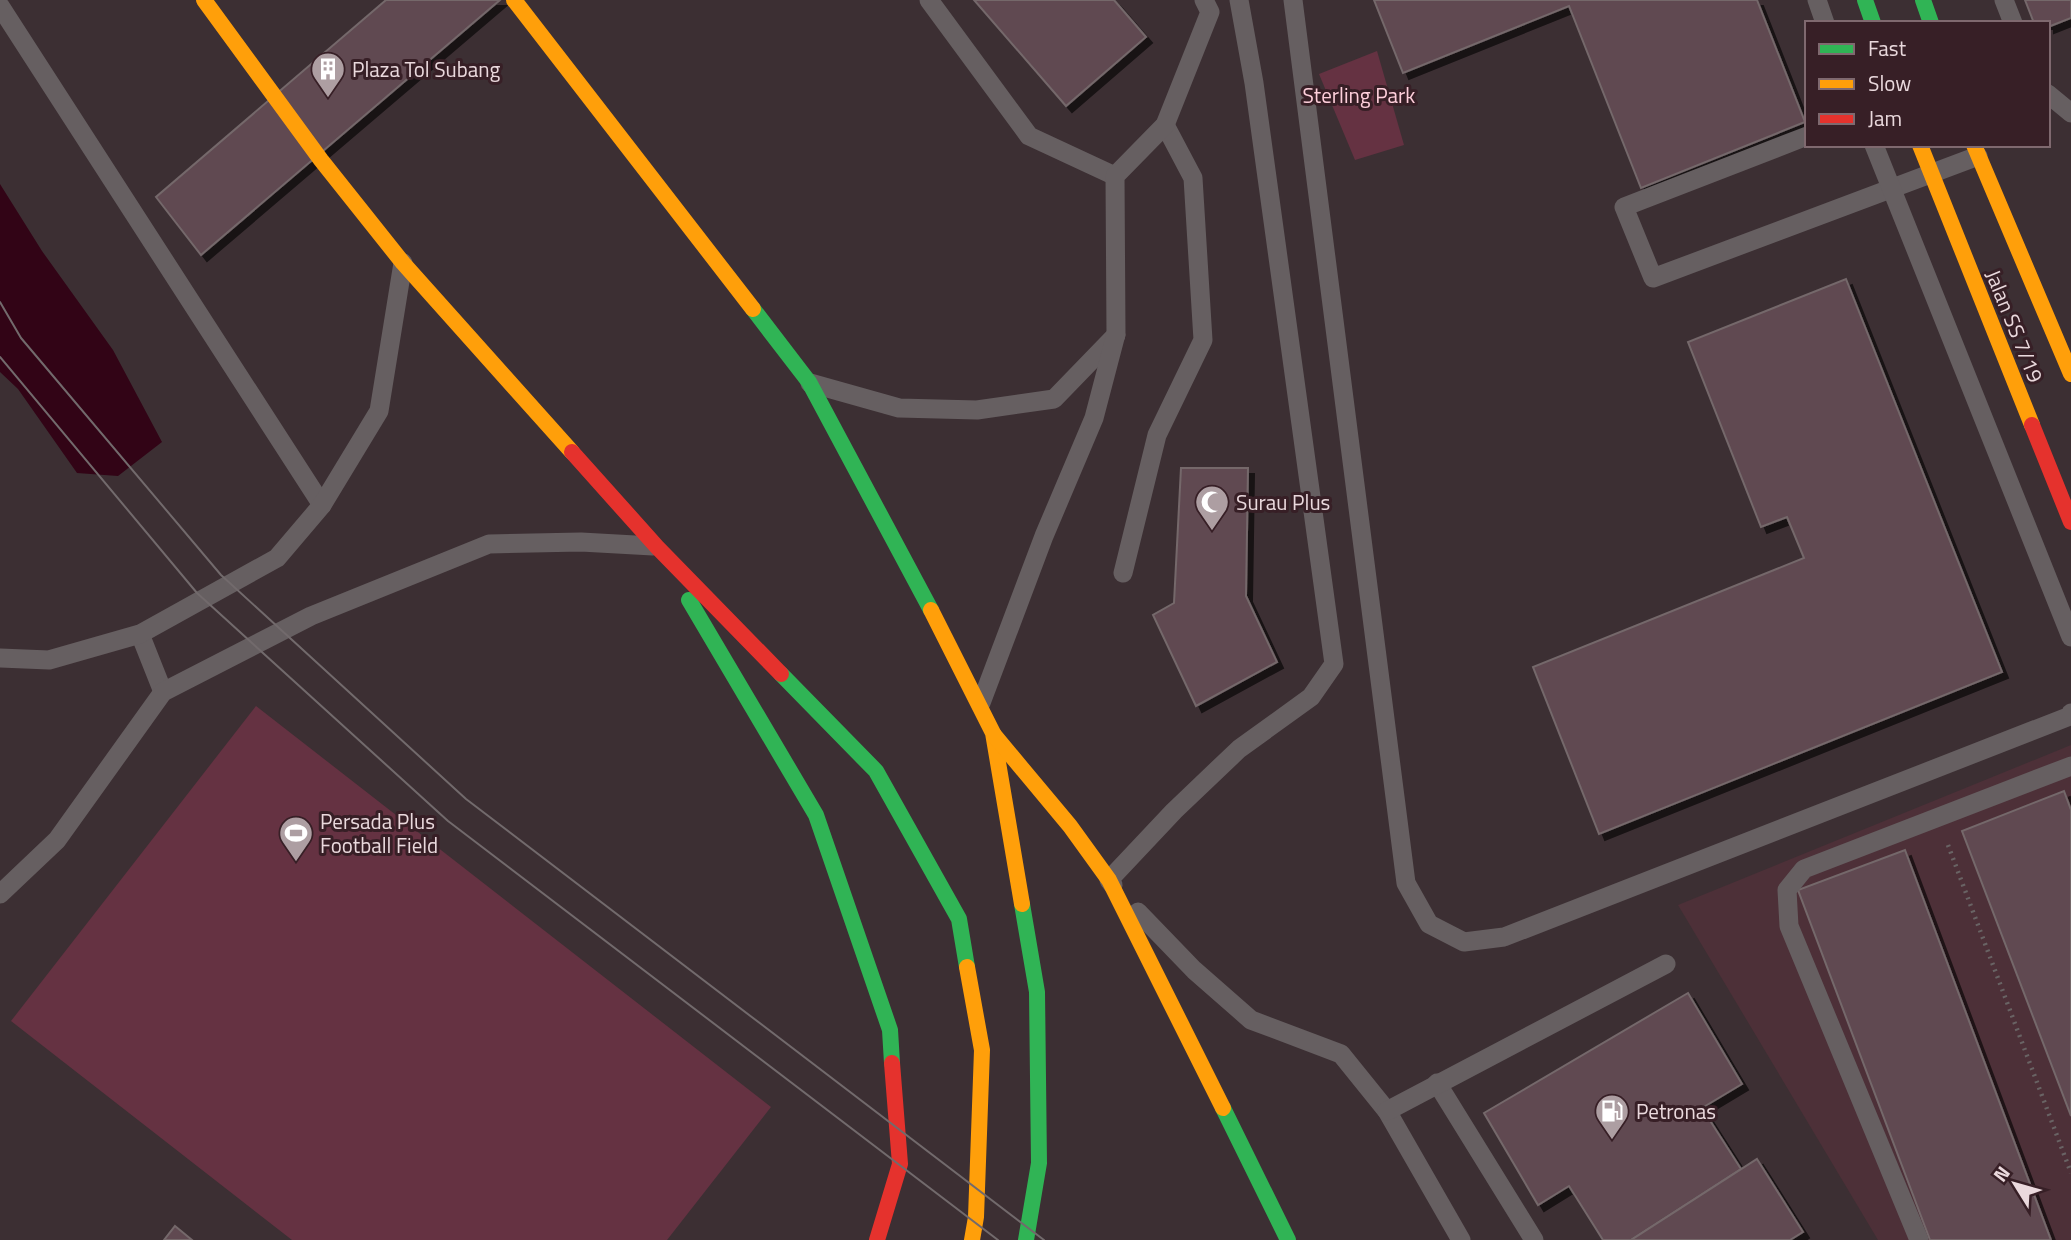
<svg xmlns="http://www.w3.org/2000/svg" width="2071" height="1240" viewBox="0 0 2071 1240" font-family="'Titillium Web',sans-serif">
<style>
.built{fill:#4d3038}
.green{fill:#653242}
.water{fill:#320416}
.building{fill:#604a51;stroke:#74686b;stroke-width:2;filter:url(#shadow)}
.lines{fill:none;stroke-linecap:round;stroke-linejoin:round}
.path{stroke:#696364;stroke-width:4.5;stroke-dasharray:2 5;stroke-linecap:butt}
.lane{stroke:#665f61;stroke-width:19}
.fast{stroke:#30b455;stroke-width:16}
.slow{stroke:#ff9f0a;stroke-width:16}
.jam{stroke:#e5322d;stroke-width:16}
.tram{stroke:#726a6c;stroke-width:2}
.labels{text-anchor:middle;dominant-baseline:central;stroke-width:6;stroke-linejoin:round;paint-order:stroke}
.poi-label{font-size:21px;fill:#ead9dd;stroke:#371f26;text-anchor:start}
.park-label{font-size:21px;fill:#fecfdb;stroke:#371f26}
.street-label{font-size:21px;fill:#ead9dd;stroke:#371f26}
</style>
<defs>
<filter id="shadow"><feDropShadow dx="6" dy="6" stdDeviation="0" flood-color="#0009"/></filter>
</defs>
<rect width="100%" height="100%" fill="#3c2f33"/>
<polygon class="built" points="2071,745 2071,1240 1878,1240 1678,905"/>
<g class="green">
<polygon points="1377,51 1404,145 1355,160 1319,74"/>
<polygon points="256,706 771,1107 667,1240 292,1240 11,1021"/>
</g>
<polygon class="water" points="0,184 42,251 113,350 162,442 118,476 77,473 18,389 0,372"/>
<g class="building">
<polygon points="386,0 500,0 201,255 156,197"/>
<polygon points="974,0 1114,0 1146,37 1066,106"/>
<polygon points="1374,0 1757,0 1805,122 1641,188 1569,6 1403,73"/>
<polygon points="2025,0 2071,0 2071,18 2048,27 2048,23 2034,23"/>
<polygon points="1846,279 2002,672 1599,834 1533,667 1804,558 1787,517 1761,527 1688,342"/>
<polygon points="1181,468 1248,468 1246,596 1277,662 1196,706 1153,615 1174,603"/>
<polygon points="2064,791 2071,810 2071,1116 1962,831"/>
<polygon points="1905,850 2051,1240 1930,1240 1798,890"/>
<polygon points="1688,993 1742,1084 1702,1108 1741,1169 1631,1240 1603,1240 1569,1186 1538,1205 1484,1113"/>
<polygon points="1757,1159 1803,1232 1790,1240 1631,1240"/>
<polygon points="175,1226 192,1240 164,1240"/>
</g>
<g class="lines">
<polyline class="path" points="1948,845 2071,1173"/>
<g class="lane">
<polyline points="929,0 1029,136 1115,176"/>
<polyline points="1293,0 1406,883 1429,924 1464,942 1504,937 2070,716 2071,713"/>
<polyline points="1817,0 1825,23"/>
<polyline points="2004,0 2013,23"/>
<polyline points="0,6 322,505"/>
<polyline points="2048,94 2071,113"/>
<polyline points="1807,136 1624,207 1653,278 1978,156"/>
<polyline points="1874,145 2071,637"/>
<polyline points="810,383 899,408 977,410 1054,399 1116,335"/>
<polyline points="1123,573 1157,435 1203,340 1193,178 1165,125"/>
<polyline points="140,634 163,692"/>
<polyline points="0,658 49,660 140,634 277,558 322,505 379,411 403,263"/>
<polyline points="981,703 1044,536 1094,418 1116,334 1115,176 1165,125 1210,12 1204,0"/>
<polyline points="1113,885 1109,880 1174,811 1239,749 1311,697 1334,664 1254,83 1239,0"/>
<polyline points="0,894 57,840 163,692 311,616 489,544 581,542 653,546"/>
<polyline points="1138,912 1194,970 1251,1020 1341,1054 1387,1111 1461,1240"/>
<polyline points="1437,1083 1534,1240"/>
<polyline points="1387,1111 1666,964"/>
<polyline points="1919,1240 1789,926 1787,890 1804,869 2071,766"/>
</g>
<g class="fast">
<polyline points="1865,0 1873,23"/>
<polyline points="1923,0 1931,23"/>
<polyline points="753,309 809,382 931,610"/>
<polyline points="689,600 816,815 890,1030 892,1063"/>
<polyline points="781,674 876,771 959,919 967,967"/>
<polyline points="1022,904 1037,992 1039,1163 1026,1240"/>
<polyline points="1223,1108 1288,1240"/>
</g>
<g class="slow">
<polyline points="204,0 321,160 403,263 572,452"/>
<polyline points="514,0 753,309"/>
<polyline points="1920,145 2032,425"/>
<polyline points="1974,145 2071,374"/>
<polyline points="931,610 993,733 1022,904"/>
<polyline points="994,735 1070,826 1109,880 1223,1108"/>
<polyline points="967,967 982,1050 976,1217 972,1240"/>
</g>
<g class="jam">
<polyline points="2032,425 2071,522"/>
<polyline points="572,452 657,547 781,674"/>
<polyline points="877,1240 900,1164 892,1063"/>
</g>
<g class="tram">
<polyline points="0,302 21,338 221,575 466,799 1044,1240"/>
<polyline points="0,357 197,593 448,821 998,1240"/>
</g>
</g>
<defs>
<g id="building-pin" transform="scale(1.75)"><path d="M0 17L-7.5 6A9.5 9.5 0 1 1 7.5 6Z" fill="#ad9ea2" stroke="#371f26"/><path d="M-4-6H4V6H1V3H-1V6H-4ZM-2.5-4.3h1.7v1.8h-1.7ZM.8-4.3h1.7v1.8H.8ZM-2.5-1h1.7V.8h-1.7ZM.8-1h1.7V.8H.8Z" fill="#fff"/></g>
<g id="mosque-pin" transform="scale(1.75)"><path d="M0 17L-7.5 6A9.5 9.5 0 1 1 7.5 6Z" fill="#ad9ea2" stroke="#371f26"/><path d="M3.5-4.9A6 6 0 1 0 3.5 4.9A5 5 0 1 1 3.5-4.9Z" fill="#fff"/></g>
<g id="stadium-pin" transform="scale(1.75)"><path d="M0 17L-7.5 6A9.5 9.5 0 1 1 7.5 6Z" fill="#ad9ea2" stroke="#371f26"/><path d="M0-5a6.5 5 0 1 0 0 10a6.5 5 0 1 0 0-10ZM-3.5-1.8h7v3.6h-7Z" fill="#fff"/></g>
<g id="fuel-pin" transform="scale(1.75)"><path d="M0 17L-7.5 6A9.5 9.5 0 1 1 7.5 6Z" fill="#ad9ea2" stroke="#371f26"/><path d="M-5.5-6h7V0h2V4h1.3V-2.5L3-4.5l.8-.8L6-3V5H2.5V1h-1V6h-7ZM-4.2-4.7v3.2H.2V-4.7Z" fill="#fff"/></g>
</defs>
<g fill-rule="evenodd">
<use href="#building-pin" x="328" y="69"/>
<use href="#mosque-pin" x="1212" y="502"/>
<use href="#stadium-pin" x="296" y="833"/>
<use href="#fuel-pin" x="1612" y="1111"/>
</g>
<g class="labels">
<g class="poi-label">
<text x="352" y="69">Plaza Tol Subang</text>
<text x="1236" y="502">Surau Plus</text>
<text x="320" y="821">Persada Plus<tspan x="320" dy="24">Football Field</tspan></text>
<text x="1636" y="1111">Petronas</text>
</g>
<g class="park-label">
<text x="1359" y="95">Sterling Park</text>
</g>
<g class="street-label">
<text transform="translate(2015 326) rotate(68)">Jalan SS 7/19</text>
</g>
</g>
<rect x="1805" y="21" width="245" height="126" fill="#371f26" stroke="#7f696f" stroke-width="2"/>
<rect x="1819" y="44" width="35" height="10" fill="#30b455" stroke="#7f696f" stroke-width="2"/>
<text x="1868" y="56" font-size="21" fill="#ead9dd">Fast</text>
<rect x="1819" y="79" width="35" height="10" fill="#ff9f0a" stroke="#7f696f" stroke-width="2"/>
<text x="1868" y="91" font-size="21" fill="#ead9dd">Slow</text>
<rect x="1819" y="114" width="35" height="10" fill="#e5322d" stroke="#7f696f" stroke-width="2"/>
<text x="1868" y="126" font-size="21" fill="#ead9dd">Jam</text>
<g transform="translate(2015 1184) rotate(307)" stroke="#371f26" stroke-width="5" paint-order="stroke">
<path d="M0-5L12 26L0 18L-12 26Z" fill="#ead9dd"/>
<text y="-10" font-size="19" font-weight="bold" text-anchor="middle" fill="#ead9dd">N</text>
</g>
</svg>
